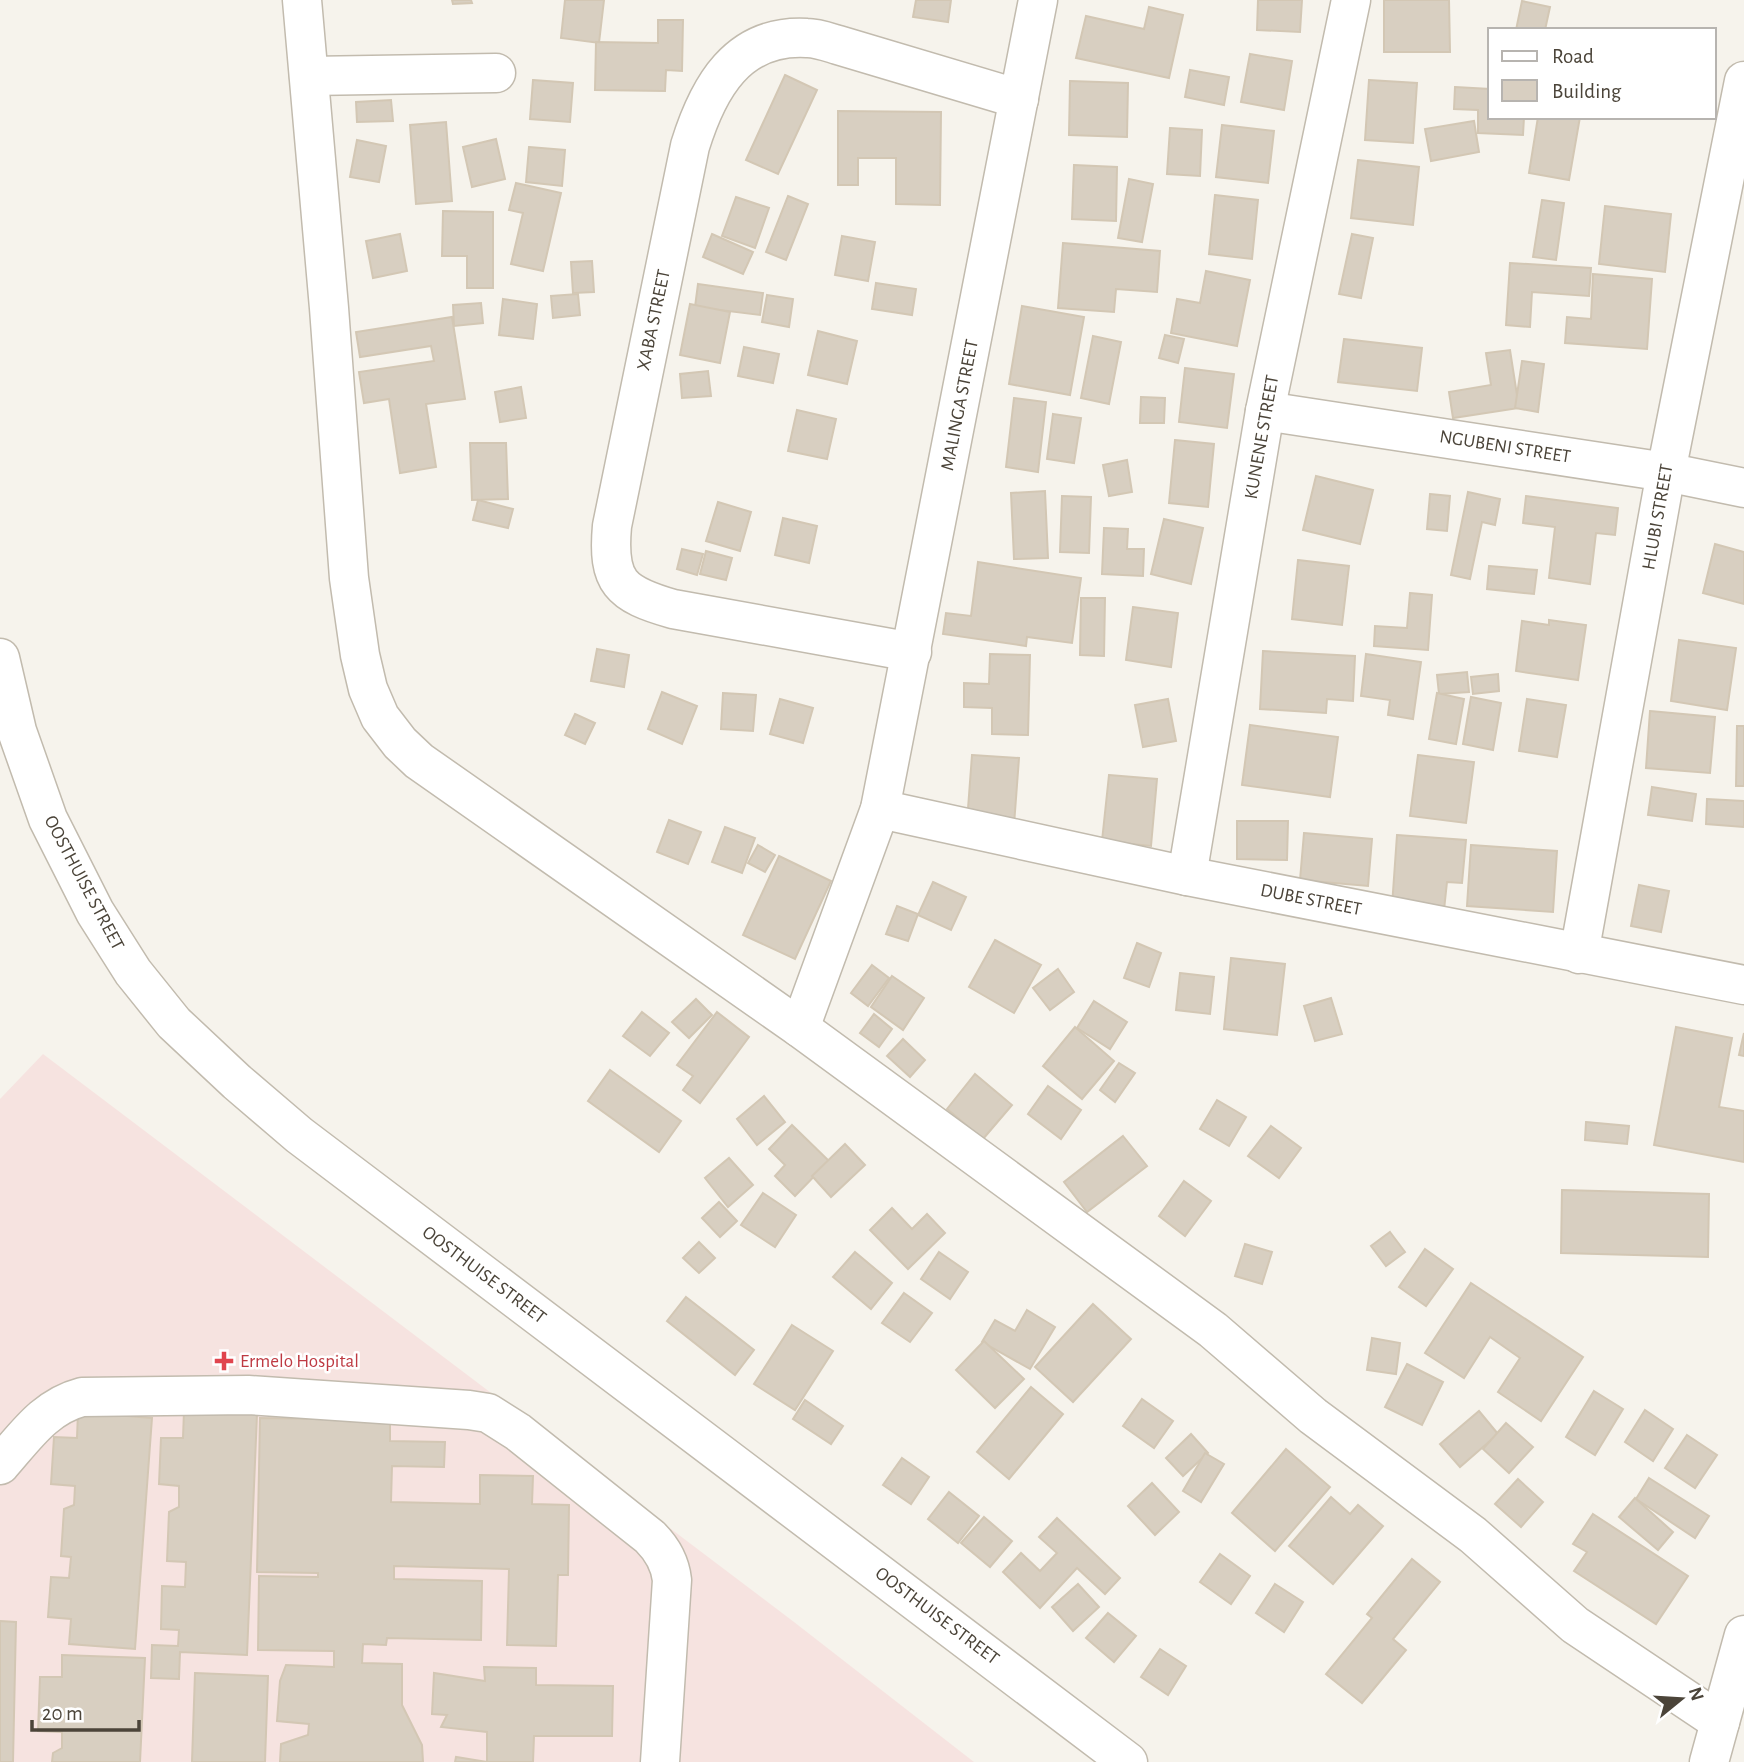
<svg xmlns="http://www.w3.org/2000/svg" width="1744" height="1762" viewBox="0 0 1744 1762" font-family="'Alegreya Sans',sans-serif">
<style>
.medical{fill:#f6e3e0}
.building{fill:#d8cfc1;stroke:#d3c7b4;stroke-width:2}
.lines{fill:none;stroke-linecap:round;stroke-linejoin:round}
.minor-casing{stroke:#c2bbae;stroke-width:41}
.minor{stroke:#fff;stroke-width:38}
.health-dot{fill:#e0444e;stroke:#fff;stroke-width:2.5}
.labels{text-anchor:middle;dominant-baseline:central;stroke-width:5;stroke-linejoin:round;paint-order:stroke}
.street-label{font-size:19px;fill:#4b4439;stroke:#fff}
.health-label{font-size:19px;fill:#be3a42;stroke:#fff;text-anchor:start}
</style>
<rect width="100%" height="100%" fill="#f6f3ec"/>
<polygon class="medical" points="43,1054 794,1622 974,1762 0,1762 0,1099"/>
<g class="building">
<polygon points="452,0 471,0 472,3 453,4"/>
<polygon points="565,0 604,0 599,43 561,38"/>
<polygon points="916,0 951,0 948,22 913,17"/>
<polygon points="1258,0 1302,0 1300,32 1257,30"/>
<polygon points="1384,0 1449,0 1450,52 1384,52"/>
<polygon points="1522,1 1550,7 1545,30 1516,30"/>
<polygon points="1149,7 1183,15 1169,78 1076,58 1086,16 1144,29"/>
<polygon points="658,20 683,20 682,71 666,70 665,91 595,90 596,42 658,43"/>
<polygon points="1250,54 1292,61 1284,110 1241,102"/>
<polygon points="1190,70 1229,77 1224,105 1185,97"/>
<polygon points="785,75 817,90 778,174 746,160"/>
<polygon points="533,80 573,83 570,122 530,119"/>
<polygon points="1369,80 1417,83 1413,143 1365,140"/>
<polygon points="1070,81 1128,83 1127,137 1069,135"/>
<polygon points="1455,87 1490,89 1490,117 1524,117 1523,135 1478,133 1478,110 1454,109"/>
<polygon points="391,100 393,121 357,122 356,102"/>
<polygon points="838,111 941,112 940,205 896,204 896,158 858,158 858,185 838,185"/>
<polygon points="1538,117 1580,117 1569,180 1529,173"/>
<polygon points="1474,121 1479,152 1431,161 1425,129"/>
<polygon points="446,122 452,201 416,204 410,125"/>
<polygon points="1222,125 1274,131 1268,183 1216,177"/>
<polygon points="1170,128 1202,130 1200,176 1167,174"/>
<polygon points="496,139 505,179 472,187 463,147"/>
<polygon points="357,140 386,146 379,182 350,177"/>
<polygon points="529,147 565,150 562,186 526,182"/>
<polygon points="1358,160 1419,167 1413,225 1351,218"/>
<polygon points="1074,165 1117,167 1116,221 1072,219"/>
<polygon points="1129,179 1153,184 1142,242 1118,238"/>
<polygon points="516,183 561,193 543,271 511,264 523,213 509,210"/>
<polygon points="1215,195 1258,200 1252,259 1209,254"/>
<polygon points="788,196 808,204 786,260 766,252"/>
<polygon points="736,197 769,208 755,248 722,236"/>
<polygon points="1542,200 1564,203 1556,260 1533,257"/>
<polygon points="1605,206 1671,214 1665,272 1599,264"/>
<polygon points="443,211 493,212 493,288 467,288 467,256 442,256"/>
<polygon points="400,234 407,271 373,278 366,241"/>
<polygon points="712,234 753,252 743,274 703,257"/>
<polygon points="1352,234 1373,238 1361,298 1339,294"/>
<polygon points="842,236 875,242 868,281 835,275"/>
<polygon points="1063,243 1160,251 1157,292 1116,289 1114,312 1058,308"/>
<polygon points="592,261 594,292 573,293 571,262"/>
<polygon points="1510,263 1591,268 1589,296 1532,292 1530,327 1506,325"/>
<polygon points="1206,271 1250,280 1237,346 1171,333 1177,299 1200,303"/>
<polygon points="1593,274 1652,279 1647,349 1565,343 1567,317 1591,319"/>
<polygon points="876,283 916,289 912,315 872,309"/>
<polygon points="698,284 763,293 760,315 695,307"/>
<polygon points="578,294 580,315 553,318 551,296"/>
<polygon points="767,295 793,299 789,327 762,322"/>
<polygon points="503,299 537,304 533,339 499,335"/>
<polygon points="481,303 483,323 454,326 453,305"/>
<polygon points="690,304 730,312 720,363 680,355"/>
<polygon points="1022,306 1084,317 1070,395 1009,384"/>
<polygon points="452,317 465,399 426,404 436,467 400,473 389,399 364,403 359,372 434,361 431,346 360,357 356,332"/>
<polygon points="818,331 857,341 847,384 808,375"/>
<polygon points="1165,335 1184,339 1178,363 1159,358"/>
<polygon points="1093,336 1121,342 1109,404 1081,398"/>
<polygon points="1344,339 1422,348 1417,391 1338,382"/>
<polygon points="744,347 779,354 773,383 738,376"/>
<polygon points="1510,350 1519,408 1453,418 1449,392 1491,385 1486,353"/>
<polygon points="1522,361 1544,364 1538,412 1515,408"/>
<polygon points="1185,368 1234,374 1227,428 1179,422"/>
<polygon points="708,371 711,396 682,398 680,374"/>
<polygon points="521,387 526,418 500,422 495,392"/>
<polygon points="1141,397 1165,398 1164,423 1140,423"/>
<polygon points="1014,398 1046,402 1038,472 1006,467"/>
<polygon points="797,410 836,419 827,459 788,451"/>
<polygon points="1053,414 1081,418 1074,463 1047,459"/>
<polygon points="1175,440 1214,444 1208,507 1169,503"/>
<polygon points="470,443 506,443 508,499 472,500"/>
<polygon points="1127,460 1132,492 1109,496 1103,465"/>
<polygon points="1316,476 1373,490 1360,544 1303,530"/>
<polygon points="1045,491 1048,558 1014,559 1011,493"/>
<polygon points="1468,492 1500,499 1495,525 1482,522 1470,579 1451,575"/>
<polygon points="1430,494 1450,496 1447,531 1427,529"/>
<polygon points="1062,496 1091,497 1089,553 1060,552"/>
<polygon points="1526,496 1618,508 1615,535 1596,533 1590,584 1549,578 1555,527 1523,523"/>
<polygon points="478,500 513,509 508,528 473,520"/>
<polygon points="718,502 751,512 740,551 706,541"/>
<polygon points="783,518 817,526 809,563 775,555"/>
<polygon points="1164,519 1203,528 1191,584 1151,574"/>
<polygon points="1104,528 1128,529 1127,549 1144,549 1143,576 1102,574"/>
<polygon points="1715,544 1744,552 1744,604 1703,593"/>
<polygon points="682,549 703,554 697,575 677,569"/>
<polygon points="706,551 732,558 726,580 700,574"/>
<polygon points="1298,560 1349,566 1342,625 1292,619"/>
<polygon points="978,562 1081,578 1072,643 1027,637 1026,646 943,634 946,613 971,616"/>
<polygon points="1489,566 1537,570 1534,594 1487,589"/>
<polygon points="1410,593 1432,595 1428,650 1374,646 1375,626 1407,628"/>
<polygon points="1081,598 1105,598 1104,656 1080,655"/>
<polygon points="1133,607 1178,613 1171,667 1126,660"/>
<polygon points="1549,620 1586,625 1578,680 1516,671 1522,621 1549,625"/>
<polygon points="1679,640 1736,648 1727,710 1671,701"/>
<polygon points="597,649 629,655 624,687 591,681"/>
<polygon points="1263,651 1355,656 1353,701 1327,699 1326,713 1260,709"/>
<polygon points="990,654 1030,655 1028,735 992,734 992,708 964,707 964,683 989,684"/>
<polygon points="1366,654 1421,662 1413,719 1388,715 1390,700 1361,696"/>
<polygon points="1467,672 1469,692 1439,694 1437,675"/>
<polygon points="1498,674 1499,691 1473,694 1471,677"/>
<polygon points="662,692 697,706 682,744 648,729"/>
<polygon points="723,693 756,695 753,731 721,729"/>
<polygon points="1437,693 1464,699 1456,744 1429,739"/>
<polygon points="1471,697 1501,703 1493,750 1463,744"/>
<polygon points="780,699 813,708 803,743 770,734"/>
<polygon points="1168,699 1176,741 1143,747 1135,705"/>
<polygon points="1527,699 1566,705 1557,757 1519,751"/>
<polygon points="1650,711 1715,717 1710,773 1646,768"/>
<polygon points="575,714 595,723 585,744 565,735"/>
<polygon points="1250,725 1338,737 1330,797 1242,785"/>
<polygon points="1737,726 1744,726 1744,786 1736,786"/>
<polygon points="972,755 1019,758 1014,825 967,822"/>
<polygon points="1418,755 1474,762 1466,823 1410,816"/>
<polygon points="1109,775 1157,779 1151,846 1102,841"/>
<polygon points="1652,787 1696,794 1692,821 1648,815"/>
<polygon points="1707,799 1744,801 1744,827 1706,824"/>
<polygon points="669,820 701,832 688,864 657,852"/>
<polygon points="1237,821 1288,821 1287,860 1237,859"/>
<polygon points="725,827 755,838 742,873 712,862"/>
<polygon points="1304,833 1372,839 1368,886 1300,880"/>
<polygon points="1397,835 1466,840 1462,883 1447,882 1444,910 1392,906"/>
<polygon points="758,845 775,855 765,872 748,863"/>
<polygon points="1471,845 1557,851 1553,912 1467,906"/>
<polygon points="779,856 831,881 795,959 743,935"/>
<polygon points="933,882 966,897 951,930 918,915"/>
<polygon points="1639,885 1669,891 1661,932 1631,926"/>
<polygon points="897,906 918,914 908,941 886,934"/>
<polygon points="995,940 1041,965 1014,1013 969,987"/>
<polygon points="1137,943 1161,953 1149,987 1124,978"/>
<polygon points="1231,958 1285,964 1277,1035 1224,1029"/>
<polygon points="872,965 889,978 868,1006 851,993"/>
<polygon points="1058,969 1074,992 1050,1010 1033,988"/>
<polygon points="1180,973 1214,977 1210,1014 1176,1010"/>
<polygon points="892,976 924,998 903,1030 871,1007"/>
<polygon points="1331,998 1342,1034 1315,1041 1304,1006"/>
<polygon points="696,999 712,1015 689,1038 672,1022"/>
<polygon points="1094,1001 1127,1022 1110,1049 1077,1028"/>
<polygon points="642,1012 669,1033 650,1056 623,1036"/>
<polygon points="717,1012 749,1037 700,1103 683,1090 693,1076 677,1065"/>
<polygon points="874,1014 892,1029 879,1047 860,1033"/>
<polygon points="1075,1027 1114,1061 1082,1099 1043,1066"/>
<polygon points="1676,1027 1732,1038 1719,1107 1744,1111 1744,1162 1654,1145"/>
<polygon points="1744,1033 1744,1056 1739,1055"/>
<polygon points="903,1039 925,1060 910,1077 887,1056"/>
<polygon points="1119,1063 1135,1073 1115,1102 1100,1090"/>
<polygon points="610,1070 681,1121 659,1152 588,1101"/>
<polygon points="975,1074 1012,1105 983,1139 947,1109"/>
<polygon points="1048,1086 1081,1110 1061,1139 1028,1114"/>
<polygon points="764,1096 785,1122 757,1145 737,1119"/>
<polygon points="1217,1100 1246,1117 1229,1146 1200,1129"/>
<polygon points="1586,1122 1629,1126 1627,1144 1585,1140"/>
<polygon points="792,1125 829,1161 795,1196 775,1176 785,1165 769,1149"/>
<polygon points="1271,1126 1301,1148 1279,1178 1248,1156"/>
<polygon points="1123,1136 1147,1166 1087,1212 1064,1182"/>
<polygon points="845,1144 865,1165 831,1197 812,1176"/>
<polygon points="729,1158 753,1185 728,1207 705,1178"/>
<polygon points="1184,1181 1211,1201 1185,1236 1159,1216"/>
<polygon points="1562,1190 1709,1194 1708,1257 1561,1253"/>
<polygon points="763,1193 796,1215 775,1247 741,1225"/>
<polygon points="719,1202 737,1221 720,1237 702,1218"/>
<polygon points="892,1208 912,1229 927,1214 945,1233 908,1269 870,1230"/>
<polygon points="1390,1232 1405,1252 1386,1266 1371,1246"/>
<polygon points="699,1242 715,1258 699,1273 683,1258"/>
<polygon points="1245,1244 1272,1252 1262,1284 1235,1276"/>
<polygon points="1425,1249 1453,1269 1426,1306 1399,1287"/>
<polygon points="855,1252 892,1283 871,1309 833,1277"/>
<polygon points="939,1252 968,1272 950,1299 921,1279"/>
<polygon points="1471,1283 1583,1357 1541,1421 1498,1392 1520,1358 1490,1337 1464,1378 1425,1353"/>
<polygon points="904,1293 932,1313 910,1342 882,1323"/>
<polygon points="686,1297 754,1350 735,1375 667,1321"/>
<polygon points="1093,1304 1131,1339 1073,1402 1035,1367"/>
<polygon points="1027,1310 1055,1327 1030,1369 982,1342 995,1320 1015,1331"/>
<polygon points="792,1325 833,1351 795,1410 754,1384"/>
<polygon points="1372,1338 1400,1343 1396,1374 1367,1370"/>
<polygon points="984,1341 1024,1379 995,1408 956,1370"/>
<polygon points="1407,1364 1443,1382 1422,1425 1385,1407"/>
<polygon points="1031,1387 1063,1414 1009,1479 977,1452"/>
<polygon points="1594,1391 1623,1409 1595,1455 1566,1437"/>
<polygon points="1142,1399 1173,1421 1154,1448 1123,1426"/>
<polygon points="805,1400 843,1426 831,1444 793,1419"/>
<polygon points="1645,1410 1673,1429 1653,1461 1625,1442"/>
<polygon points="184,1411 257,1414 247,1655 180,1652 179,1679 151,1678 152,1645 178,1646 179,1630 161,1629 162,1586 185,1587 186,1562 167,1561 169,1512 179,1507 179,1486 159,1484 161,1438 183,1438"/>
<polygon points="1479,1411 1498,1434 1460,1467 1440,1444"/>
<polygon points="78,1412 152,1418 135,1649 69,1644 71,1619 48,1617 51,1577 69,1578 71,1557 61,1556 64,1509 74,1505 75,1486 51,1484 54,1437 77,1438"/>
<polygon points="260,1418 390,1420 390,1441 445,1442 444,1467 392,1466 391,1502 480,1504 480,1475 533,1476 532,1504 569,1505 568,1575 558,1575 556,1646 507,1645 509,1569 394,1566 394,1579 482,1581 481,1640 387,1638 386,1645 363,1644 362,1663 402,1664 402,1705 422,1745 423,1762 280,1762 281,1744 308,1735 309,1724 277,1721 280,1681 286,1665 334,1667 334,1651 258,1650 259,1576 318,1577 318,1573 257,1572"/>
<polygon points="1506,1423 1533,1447 1509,1473 1483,1449"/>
<polygon points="1191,1434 1208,1453 1183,1476 1166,1458"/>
<polygon points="1687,1435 1717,1455 1695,1488 1665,1468"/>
<polygon points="1286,1449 1330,1487 1275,1551 1232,1513"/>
<polygon points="1205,1453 1224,1464 1201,1502 1183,1491"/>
<polygon points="902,1458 929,1477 911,1504 883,1485"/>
<polygon points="1649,1478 1709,1516 1695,1538 1636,1499"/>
<polygon points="1518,1479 1543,1502 1521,1527 1495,1504"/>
<polygon points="1152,1483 1179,1512 1155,1535 1128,1506"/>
<polygon points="949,1492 979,1516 958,1543 928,1519"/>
<polygon points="1331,1497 1350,1514 1358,1505 1383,1526 1333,1584 1289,1546"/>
<polygon points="1635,1498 1673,1532 1658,1550 1619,1517"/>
<polygon points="1593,1514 1688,1576 1656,1624 1574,1571 1587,1552 1573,1544"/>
<polygon points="984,1517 1012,1541 990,1567 961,1543"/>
<polygon points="1057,1518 1120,1578 1105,1594 1077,1568 1040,1608 1003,1572 1021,1553 1040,1571 1057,1553 1039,1537"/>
<polygon points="1220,1554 1250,1576 1231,1604 1200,1582"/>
<polygon points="1412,1559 1440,1582 1393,1639 1406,1650 1362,1703 1326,1674 1372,1618 1367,1614"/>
<polygon points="1078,1584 1099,1607 1073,1631 1052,1607"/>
<polygon points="1275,1584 1303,1602 1284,1632 1256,1613"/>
<polygon points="1108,1613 1136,1636 1114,1662 1086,1638"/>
<polygon points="0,1621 16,1622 13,1762 0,1762"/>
<polygon points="1160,1649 1186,1666 1168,1695 1141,1677"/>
<polygon points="62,1655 145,1658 140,1762 52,1762 53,1753 62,1748 62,1732 38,1731 40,1677 62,1677"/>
<polygon points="484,1667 536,1668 536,1685 613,1686 612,1736 534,1736 533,1762 455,1762 456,1757 487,1762 487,1732 441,1727 447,1715 432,1714 434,1673 485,1681"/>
<polygon points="195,1673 268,1676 265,1762 192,1762"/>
</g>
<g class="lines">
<g class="minor-casing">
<g id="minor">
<polyline points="302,0 329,308 349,578 360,655 368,689 380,717 400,743 419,761 800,1028 1213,1330 1313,1416 1473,1535 1575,1625 1720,1722"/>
<polyline points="309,76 496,73"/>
<polyline points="1265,411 1666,472 1744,488"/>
<path d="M912,652L673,609C620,594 607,582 612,526L690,146C708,88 737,34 807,38C817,38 828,42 838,45L1019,99"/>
<polyline points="0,658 17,731 48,819 95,912 133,972 174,1023 237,1082 299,1135 1128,1762"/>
<polyline points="880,809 1187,876 1744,985"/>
<polyline points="1187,876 1265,411 1351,0"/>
<polyline points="1579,954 1666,472 1744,81"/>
<polyline points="800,1028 880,809 1038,0"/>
<path d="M0,1465C25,1437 44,1407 82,1397L248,1395L469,1410L488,1413L518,1432L650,1537C662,1549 670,1562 672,1580L660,1762"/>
<polyline points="1709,1762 1744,1635"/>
</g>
</g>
<use href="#minor" class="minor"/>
</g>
<path class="health-dot" d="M220.5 1350.5h7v7h7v7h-7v7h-7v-7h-7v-7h7z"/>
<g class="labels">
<g class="street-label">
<text transform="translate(654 320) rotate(-78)">XABA STREET</text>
<text transform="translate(960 405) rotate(-79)">MALINGA STREET</text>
<text transform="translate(1262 437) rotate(-80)">KUNENE STREET</text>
<text transform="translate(1505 447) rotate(9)">NGUBENI STREET</text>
<text transform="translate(1658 517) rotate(-80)">HLUBI STREET</text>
<text transform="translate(84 883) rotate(62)">OOSTHUISE STREET</text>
<text transform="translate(1311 900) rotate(11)">DUBE STREET</text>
<text transform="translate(484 1275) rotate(37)">OOSTHUISE STREET</text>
<text transform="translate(937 1616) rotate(37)">OOSTHUISE STREET</text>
</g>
<g class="health-label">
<text x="240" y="1361">Ermelo Hospital</text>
</g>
</g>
<rect x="1488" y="28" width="228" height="91" fill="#ffffff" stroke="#b7b4b0" stroke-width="2"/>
<rect x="1502" y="51" width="35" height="10" fill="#ffffff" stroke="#b7b4b0" stroke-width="2"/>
<text x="1552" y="63" font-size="21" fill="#4b4439">Road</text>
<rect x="1502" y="80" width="35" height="21" fill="#d8cfc1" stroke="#b7b4b0" stroke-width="2"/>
<text x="1552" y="98" font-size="21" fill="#4b4439">Building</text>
<g transform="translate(1681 1699) rotate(72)" stroke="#ffffff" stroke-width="5" paint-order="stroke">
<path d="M0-5L12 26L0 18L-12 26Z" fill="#4b4439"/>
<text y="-10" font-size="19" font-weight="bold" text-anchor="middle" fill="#4b4439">N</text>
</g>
<path d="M32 1720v10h107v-10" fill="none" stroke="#4b4439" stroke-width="3.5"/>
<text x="42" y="1720" font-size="21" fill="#4b4439" stroke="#ffffff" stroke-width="5" paint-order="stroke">20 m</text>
</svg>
